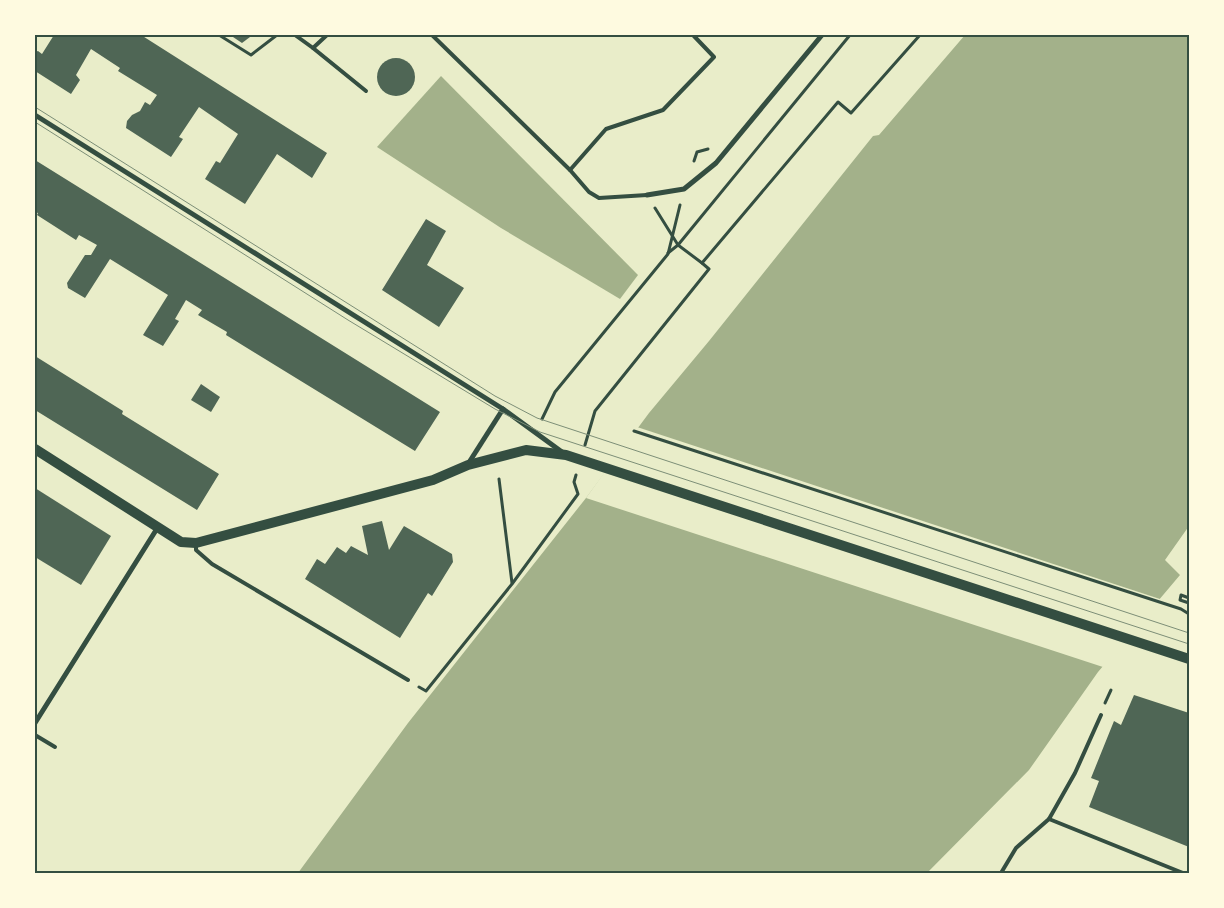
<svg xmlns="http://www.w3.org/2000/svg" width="1224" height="908" viewBox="0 0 1224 908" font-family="Figtree,sans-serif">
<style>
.water{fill:#a3b18a}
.pier{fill:#e9edc9}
.building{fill:#4f6655}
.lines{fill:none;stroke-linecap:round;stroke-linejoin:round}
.path{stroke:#344e41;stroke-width:3}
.service{stroke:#344e41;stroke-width:4}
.minor{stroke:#344e41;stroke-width:5}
.secondary{stroke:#344e41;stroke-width:10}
.tram{stroke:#7c8e77;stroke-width:1}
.neatline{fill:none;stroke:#344e41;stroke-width:2}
</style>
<rect width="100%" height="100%" fill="#e9edc9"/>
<g class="water">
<polygon points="965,35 1189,35 1189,526 1165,560 1180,575 1098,672 1029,770 927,873 298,873 408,723 586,498 649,413 709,341 873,136 879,135"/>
<polygon points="441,76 638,275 620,299 501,228 377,147"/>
</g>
<polygon class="pier" points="637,427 1163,600 1106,668 586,498"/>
<g class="building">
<polygon points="54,35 141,35 327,153 312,178 277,154 245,204 205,179 216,161 220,163 238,134 199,107 179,137 183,139 171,157 126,128 127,121 132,115 140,111 145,102 150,105 157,95 118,71 120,68 91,49 76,75 80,80 71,94 35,71 35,52 38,51 42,54"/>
<polygon points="230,35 248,35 250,37 242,43"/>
<circle cx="396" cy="77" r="19"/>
<polygon points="35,160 440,412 415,451 226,335 227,332 198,315 202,310 186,300 175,319 179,321 163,346 143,335 168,295 110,259 85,298 68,288 67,283 85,255 91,255 97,245 79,235 76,240 37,215 38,213 35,212"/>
<polygon points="426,219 446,231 427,265 464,288 439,327 382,290"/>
<polygon points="35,356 123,411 122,414 219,474 197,510 35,410"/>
<polygon points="201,384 220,397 211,412 191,400"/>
<polygon points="35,488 111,536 81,585 35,557"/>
<polygon points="382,521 389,550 404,526 452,554 453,562 432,596 428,593 400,638 305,579 317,559 325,564 337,547 346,553 351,546 368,555 362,526"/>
<polygon points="1134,695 1189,713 1189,847 1089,807 1099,781 1091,778 1114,721 1121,725"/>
</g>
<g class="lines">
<g class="path">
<polyline points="219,35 251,55 277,35"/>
<polyline points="694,161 697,152 708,149"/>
<polyline points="655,208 678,245 702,263"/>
<polyline points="668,253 678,245 850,35"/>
<polyline points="542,419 555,392 668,254 680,205"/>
<polyline points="634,431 1181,609 1189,614"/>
<polyline points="585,445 595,411 709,269 702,263 838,102 851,113 920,35"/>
<polyline points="499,479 512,583"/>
<polyline points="1189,598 1181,595 1180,600 1189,603"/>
<polyline points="419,687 426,691 512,584 578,494 574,482 576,475"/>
<polyline points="1105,703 1111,690"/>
</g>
<g class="service">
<polyline points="295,35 313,48"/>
<polyline points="327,35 313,48 366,91"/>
<polyline points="432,35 570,170 606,129 663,110 714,57 693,35"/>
<polyline points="570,170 589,192 599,198 647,195"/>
<polyline points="196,545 196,550 212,564 408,680"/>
<polyline points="35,735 55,747"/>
<polyline points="1049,819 1183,873"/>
<polyline points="1001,873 1016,848 1049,819 1075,773 1101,715"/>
</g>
<g class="minor">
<polyline points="35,115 503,409 562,452"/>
<polyline points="647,195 684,189 716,163 822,35"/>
<polyline points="468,464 503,409"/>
<polyline points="35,723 158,527"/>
</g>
<polyline class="secondary" points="35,449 181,542 196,543 433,480 468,465 526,450 566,455 1189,659"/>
<g class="tram">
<polyline points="35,107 495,396 537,418 1189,633"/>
<polyline points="35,122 348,320 495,409 540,432 1189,644"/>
</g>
</g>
<rect width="1224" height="908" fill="none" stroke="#fefae0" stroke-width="72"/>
<rect x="36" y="36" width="1152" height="836" class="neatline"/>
</svg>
